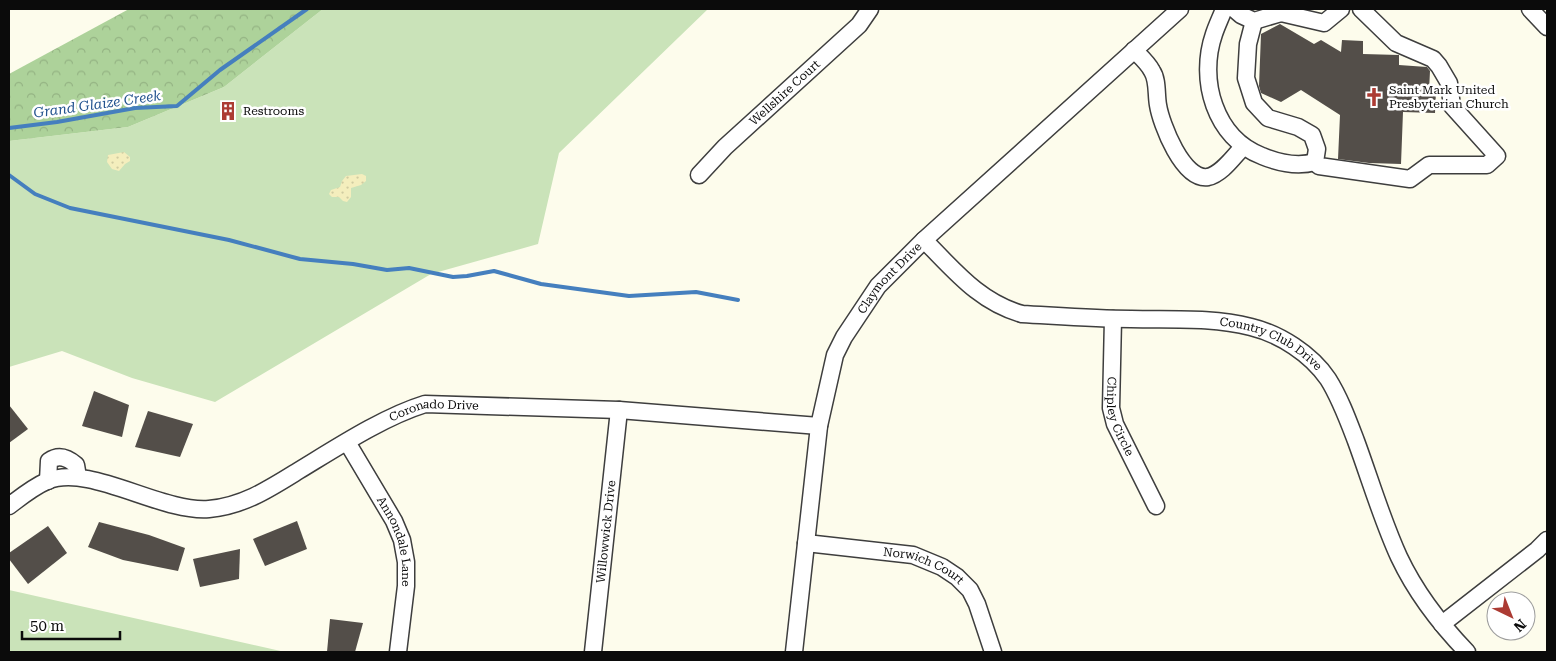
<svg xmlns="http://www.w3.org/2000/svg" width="1556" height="661" viewBox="0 0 1556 661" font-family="'Roboto Serif',serif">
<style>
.grass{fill:#cae3b9}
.forest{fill:url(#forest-crowns)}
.sand{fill:url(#sand-dots)}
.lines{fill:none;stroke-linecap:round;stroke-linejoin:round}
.stream{stroke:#457fbe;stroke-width:4}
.building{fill:#534e49}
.minor-casing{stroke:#3e3e3e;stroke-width:19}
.minor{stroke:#fff;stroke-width:16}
.labels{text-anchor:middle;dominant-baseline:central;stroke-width:5;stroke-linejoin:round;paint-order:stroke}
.poi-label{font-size:12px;fill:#0b0b0b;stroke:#fff;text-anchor:start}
.street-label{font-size:12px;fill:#0b0b0b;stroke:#fff}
.water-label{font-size:14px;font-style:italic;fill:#23538f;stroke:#fff}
</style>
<defs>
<pattern id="forest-crowns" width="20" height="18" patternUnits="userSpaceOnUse" patternTransform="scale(1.25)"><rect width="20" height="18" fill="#add29a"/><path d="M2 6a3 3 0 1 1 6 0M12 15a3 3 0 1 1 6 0" fill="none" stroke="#94b383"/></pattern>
<pattern id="sand-dots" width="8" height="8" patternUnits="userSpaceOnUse" patternTransform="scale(1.25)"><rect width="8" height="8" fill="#f4eebd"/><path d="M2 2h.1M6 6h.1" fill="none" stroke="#d0cba1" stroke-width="1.8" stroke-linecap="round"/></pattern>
</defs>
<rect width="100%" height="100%" fill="#fdfcec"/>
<g class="grass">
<polygon points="323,9 708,9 559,153 538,244 431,274 215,402 132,378 62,351 9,367 9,141 128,127 224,87"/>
<polygon points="9,590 285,652 9,652"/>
</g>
<polygon class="forest" points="129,9 323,9 224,87 128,127 9,141 9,74"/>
<g class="sand">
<polygon points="124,152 130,157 130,161 125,164 119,171 112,169 107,162 108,155"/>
<polygon points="362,174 366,176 366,181 361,185 351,188 351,197 347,202 343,201 339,197 332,197 329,194 331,190 340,187 342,181 346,176"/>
</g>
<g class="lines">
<g class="stream">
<polyline points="9,128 57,122 135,108 177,106 220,70 307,9"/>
<polyline points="9,175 35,194 70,208 229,240 300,259 353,264 387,270 409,268 453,277 467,276 494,271 541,284 629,296 696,292 738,300"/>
</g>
</g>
<g class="building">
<polygon points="1280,24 1314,44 1321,40 1341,52 1342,40 1363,41 1363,54 1399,55 1399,65 1427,67 1430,71 1429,91 1436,91 1435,113 1403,112 1401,164 1369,163 1338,159 1340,115 1301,90 1281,102 1261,93 1259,86 1261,34"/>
<polygon points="94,391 129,405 122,437 82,426"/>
<polygon points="9,405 28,429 9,443"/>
<polygon points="148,411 193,424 180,457 135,447"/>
<polygon points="297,521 307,549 265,566 253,539"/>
<polygon points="99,522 149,535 185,548 178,571 123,560 88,547"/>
<polygon points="48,526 67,553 28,584 9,559 9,553"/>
<polygon points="240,549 239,579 200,587 193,559"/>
<polygon points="330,619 363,623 355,652 327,652"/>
</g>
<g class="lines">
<g class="minor-casing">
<g id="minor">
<path d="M1224,9C1221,17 1217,25 1214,34C1198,80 1215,138 1262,156C1279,163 1297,167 1315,162"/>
<polyline points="1234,9 1241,15 1254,21 1281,13 1286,9"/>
<polyline points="1530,9 1547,27"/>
<polyline points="1281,13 1324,23 1341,9"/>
<polyline points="1254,21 1248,44 1246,78 1254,103 1268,118 1298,127 1312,135 1317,149 1315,162 1319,166 1410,179 1429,165 1487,165 1497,156 1452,106 1449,83 1439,66 1433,59 1396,43 1361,9"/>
<path d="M1134,50C1140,56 1148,63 1152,71C1158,80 1156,94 1158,105C1161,124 1183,181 1208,177C1222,174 1234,156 1243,147"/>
<path id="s1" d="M699,175L725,147L859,25L870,9"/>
<path id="s2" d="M924,240C954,270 979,302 1022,314C1058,316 1094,319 1131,319C1171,320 1212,317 1251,327C1280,334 1311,354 1328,379C1340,398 1348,420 1356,441C1370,479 1382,520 1399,557C1416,593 1440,624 1467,652"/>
<path id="s3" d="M1113,319L1111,408L1115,424L1156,506"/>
<path id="s4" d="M347,442L394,521L402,540L406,562V586L398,652"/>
<path d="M48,481L49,461C59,454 68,458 76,465L78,477"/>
<path id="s5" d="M9,506C21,497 33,487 47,481C89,463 161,513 209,509C243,506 269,489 298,471C336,448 383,417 425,404L619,410L819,426"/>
<path id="s6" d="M806,543L913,555L942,567L957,577L970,590L977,604L993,652"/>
<polyline points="1442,624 1537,550 1547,540"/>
<path id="s7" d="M593,652L619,410"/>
<path id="s8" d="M794,652L819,426L835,355L844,337L878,286L924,240L1180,9"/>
</g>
</g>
<use href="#minor" class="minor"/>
</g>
<defs>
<g id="church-bare" transform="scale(1.5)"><path d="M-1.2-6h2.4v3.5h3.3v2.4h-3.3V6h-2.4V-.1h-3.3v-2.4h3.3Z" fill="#ac3b33" stroke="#fff" stroke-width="2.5" paint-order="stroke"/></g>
<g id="building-bare" transform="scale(1.5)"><path d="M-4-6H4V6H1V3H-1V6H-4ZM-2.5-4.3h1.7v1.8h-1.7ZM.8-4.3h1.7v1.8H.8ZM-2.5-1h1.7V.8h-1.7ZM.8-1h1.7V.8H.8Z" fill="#ac3b33" stroke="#fff" stroke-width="2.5" paint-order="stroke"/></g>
</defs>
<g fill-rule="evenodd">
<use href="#church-bare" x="1374" y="97"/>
<use href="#building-bare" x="228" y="111"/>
</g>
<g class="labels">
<g class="poi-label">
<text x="1389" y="90">Saint Mark United<tspan x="1389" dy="14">Presbyterian Church</tspan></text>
<text x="243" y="111">Restrooms</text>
</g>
<g class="street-label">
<text stroke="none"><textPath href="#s1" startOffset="119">Wellshire Court</textPath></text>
<text stroke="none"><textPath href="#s8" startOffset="395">Claymont Drive</textPath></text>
<text stroke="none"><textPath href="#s2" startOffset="379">Country Club Drive</textPath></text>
<text stroke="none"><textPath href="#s5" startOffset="462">Coronado Drive</textPath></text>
<text stroke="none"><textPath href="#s3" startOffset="99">Chipley Circle</textPath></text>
<text stroke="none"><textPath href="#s7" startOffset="121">Willowwick Drive</textPath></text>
<text stroke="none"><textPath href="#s4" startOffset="112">Annondale Lane</textPath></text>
<text stroke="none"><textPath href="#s6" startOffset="121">Norwich Court</textPath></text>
</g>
<g class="water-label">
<text transform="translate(97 104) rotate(-8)">Grand Glaize Creek</text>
</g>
</g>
<rect width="1556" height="661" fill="none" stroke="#0b0b0b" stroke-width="20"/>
<g transform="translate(1511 616) rotate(137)"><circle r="24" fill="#ffffff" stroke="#9d9d9d"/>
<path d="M0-4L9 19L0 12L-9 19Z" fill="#ac3b33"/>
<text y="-8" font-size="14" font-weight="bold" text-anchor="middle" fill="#0b0b0b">N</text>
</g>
<path d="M22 631v8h98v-8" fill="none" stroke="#0b0b0b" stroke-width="2.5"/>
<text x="30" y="631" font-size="15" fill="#0b0b0b" stroke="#ffffff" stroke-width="4" paint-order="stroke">50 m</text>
</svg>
